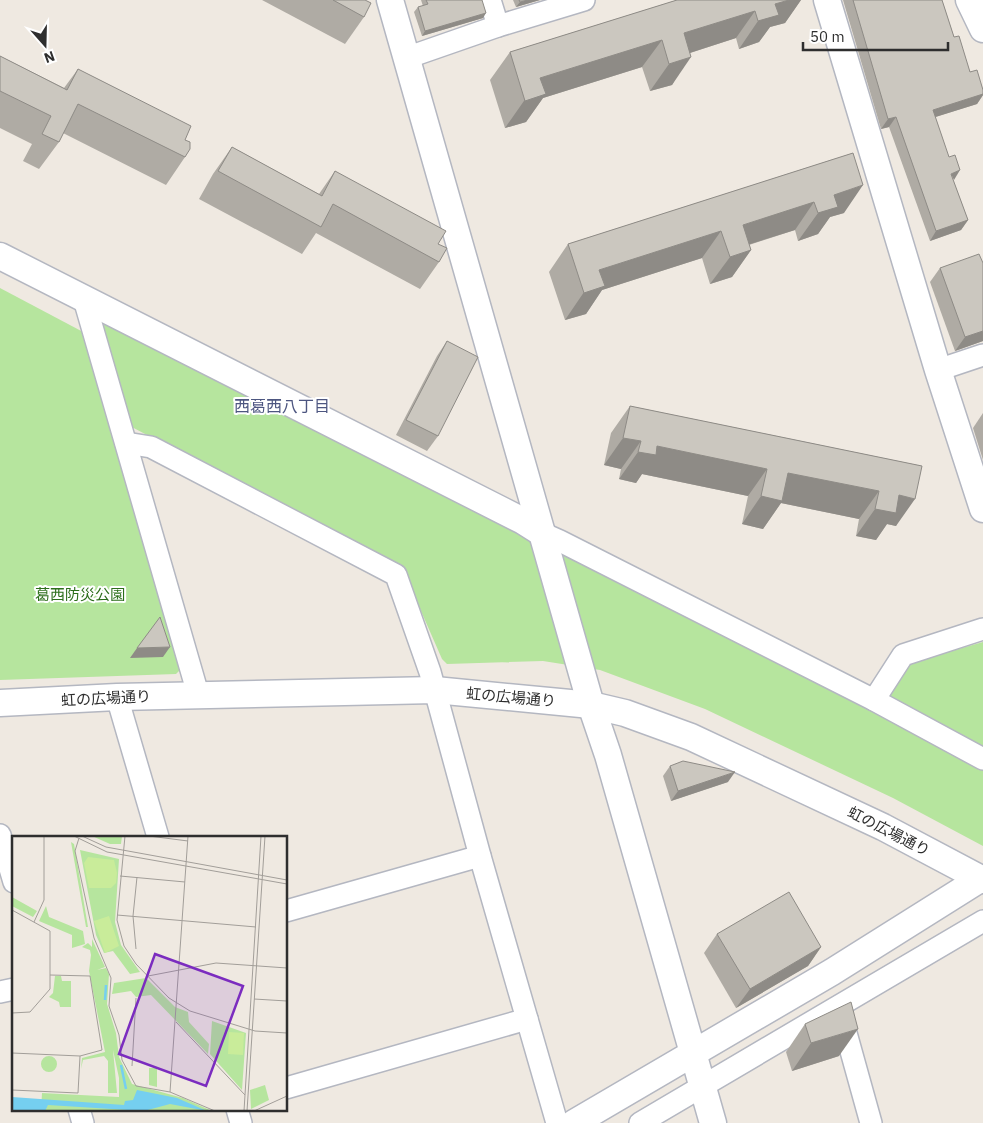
<svg xmlns="http://www.w3.org/2000/svg" width="983" height="1123" viewBox="0 0 983 1123" font-family="'IBM Plex Sans','Noto Sans JP',sans-serif">
<style>
.green{fill:#b6e59e}
.lines{fill:none;stroke-linecap:round;stroke-linejoin:round}
.minor-casing{stroke:#b4b7c1;stroke-width:24}
.tertiary-casing{stroke:#b4b7c1;stroke-width:29}
.minor{stroke:#fff;stroke-width:21}
.tertiary{stroke:#fff;stroke-width:26}
.wall{fill:#afaba4}
.shaded-wall{fill:#8e8b86}
.building{fill:#cbc7bf;stroke:#8e8b86}
.labels{text-anchor:middle;dominant-baseline:central;stroke-width:4;stroke-linejoin:round;paint-order:stroke}
.park-label{font-size:15px;fill:#2c6e1b;stroke:#fff}
.street-label{font-size:15px;fill:#2e2e2e;stroke:#fff}
.neighbourhood-label{font-size:16px;fill:#4d5680;stroke:#fff}
.inset-river{fill:none;stroke:#75cff0;stroke-width:2.5}
.inset-road{fill:none;stroke:#a29e99;stroke-width:1}
.view{fill:#7b2cbf;fill-opacity:0.15;stroke:#7b2cbf;stroke-width:2.5}
.inset-edge{fill:none;stroke:#2e2e2e;stroke-width:2.5}
</style>
<rect width="100%" height="100%" fill="#efe9e1"/>
<g class="green">
<polygon points="0,288 85,333 184,666 176,674 0,680"/>
<polygon points="106,324 881,706 906,664 983,642 983,846 893,798 705,709 600,670 543,661 447,664 442,659 403,570 128,425 99,326"/>
</g>
<g class="lines">
<g class="minor-casing">
<g id="minor">
<polyline points="490,0 498,26"/>
<polyline points="406,58 498,26 584,0"/>
<polyline points="84,299 198,694"/>
<polyline points="938,370 983,355"/>
<polyline points="126,443 151,447 396,575 430,672 480,856 557,1123"/>
<polyline points="542,533 560,541 874,700 983,759"/>
<polyline points="117,697 158,837"/>
<polyline points="874,700 903,655 983,629"/>
<polyline points="0,835 14,882"/>
<polyline points="286,911 480,856"/>
<polyline points="0,992 14,989"/>
<polyline points="841,1015 871,1123"/>
<polyline points="286,1088 527,1019"/>
<polyline points="79,1109 83,1123"/>
<polyline points="237,1109 241,1123"/>
<polyline points="640,1123 983,921"/>
</g>
</g>
<g class="tertiary-casing">
<g id="tertiary">
<polyline points="390,0 591,705 608,755 713,1123"/>
<polyline points="827,0 938,370 983,509"/>
<polyline points="969,0 983,29"/>
<polyline points="0,256 523,521 542,533"/>
<polyline points="0,703 117,697 435,690 591,705 625,713 691,737 883,827 983,880"/>
<polyline points="574,1123 832,972 980,879"/>
</g>
</g>
<use href="#minor" class="minor"/>
<use href="#tertiary" class="tertiary"/>
</g>
<g class="wall">
<polygon points="262,0 365,0 364,17 345,44"/>
<polygon points="421,0 482,0 483,18 422,36 414,12 418,7 423,6"/>
<polygon points="513,0 540,0 516,7"/>
<polygon points="677,0 801,0 785,23 770,27 759,42 739,49 736,38 690,53 672,85 650,91 642,67 543,98 526,122 505,128 490,80 510,52"/>
<polygon points="843,0 942,0 954,37 970,72 983,90 983,95 977,104 935,117 953,180 968,220 961,230 930,241 889,127 881,129"/>
<polygon points="0,56 64,88 78,69 185,140 185,157 166,185 63,133 59,142 39,169 23,161 32,144 0,128"/>
<polygon points="232,147 319,194 335,171 438,244 439,262 420,289 316,233 302,254 199,199 213,174"/>
<polygon points="853,153 844,213 830,217 818,234 798,241 795,230 749,245 751,250 732,277 710,284 702,258 602,290 586,314 565,320 549,272 568,244"/>
<polygon points="983,263 983,341 955,351 930,282 940,268"/>
<polygon points="447,341 438,436 427,451 396,435 437,356"/>
<polygon points="630,406 922,466 896,526 887,524 876,540 856,536 859,519 781,503 763,529 742,524 748,496 642,474 636,483 619,479 621,469 604,465 611,433"/>
<polygon points="983,413 983,460 973,428"/>
<polygon points="670,766 728,782 671,801 663,776"/>
<polygon points="717,934 821,947 808,966 736,1008 704,953"/>
<polygon points="805,1024 839,1056 792,1071 786,1052"/>
</g>
<g class="shaded-wall">
<polygon points="528,0 540,0 516,7 520,2"/>
<polygon points="789,0 801,0 785,23 770,27 759,42 739,49 758,21 775,4"/>
<polygon points="755,11 736,38 668,60 684,33"/>
<polygon points="486,13 483,18 422,36 425,31"/>
<polygon points="662,40 642,67 543,98 526,122 505,128 540,78"/>
<polygon points="691,57 672,85 650,91 669,64"/>
<polygon points="983,94 983,95 977,104 926,120 933,110"/>
<polygon points="896,117 889,127 881,129 888,119"/>
<polygon points="960,170 954,180 951,174"/>
<polygon points="863,185 844,213 830,217 818,234 798,241 818,213 834,195"/>
<polygon points="814,202 795,230 728,251 743,225"/>
<polygon points="968,220 961,230 930,241 936,231"/>
<polygon points="721,231 702,258 602,290 586,314 565,320 599,270"/>
<polygon points="751,250 732,277 710,284 730,257"/>
<polygon points="983,331 983,341 955,351 965,337"/>
<polygon points="623,438 641,441 621,469 604,465"/>
<polygon points="657,446 767,469 748,496 642,474 636,483 619,479 638,452"/>
<polygon points="788,473 879,491 859,519 781,503 763,529 742,524 761,496"/>
<polygon points="899,495 915,499 896,526 887,524 876,540 856,536 875,509"/>
<polygon points="170,647 163,657 130,658 137,648"/>
<polygon points="735,772 728,782 671,801 678,791"/>
<polygon points="821,947 808,966 736,1008 750,989"/>
<polygon points="858,1029 839,1056 792,1071 811,1043"/>
</g>
<g class="building">
<polygon points="333,0 365,0 371,3 364,17"/>
<polygon points="426,0 482,0 486,13 425,31 418,7 428,4"/>
<polygon points="519,0 528,0 520,2"/>
<polygon points="677,0 789,0 775,4 779,15 758,21 755,11 684,33 691,57 669,64 662,40 540,78 546,94 525,101 510,52"/>
<polygon points="853,0 942,0 954,37 959,36 970,72 977,70 983,90 983,94 933,110 949,157 955,155 960,170 951,174 968,220 936,231 896,117 888,119"/>
<polygon points="0,56 67,90 78,69 191,126 185,140 190,142 190,149 185,157 78,104 59,142 42,134 51,116 0,91"/>
<polygon points="232,147 322,196 335,171 446,231 438,244 447,248 439,262 333,204 321,227 218,171"/>
<polygon points="853,153 863,185 834,195 838,207 818,213 814,202 743,225 751,250 730,257 721,231 599,270 605,286 584,293 568,244"/>
<polygon points="979,254 983,263 983,331 965,337 940,268"/>
<polygon points="447,341 478,357 438,436 406,420"/>
<polygon points="630,406 922,466 915,499 899,495 896,513 875,509 879,491 788,473 782,501 761,496 767,469 657,446 656,455 638,452 641,441 623,438"/>
<polygon points="160,617 170,647 137,648"/>
<polygon points="683,761 735,772 678,791 670,766"/>
<polygon points="789,892 821,947 750,989 717,934"/>
<polygon points="851,1002 858,1029 811,1043 805,1024"/>
</g>
<g class="labels">
<g class="park-label">
<text x="80" y="594">葛西防災公園</text>
</g>
<g class="street-label">
<text transform="translate(511 697) rotate(5)">虹の広場通り</text>
<text transform="translate(106 698) rotate(-3)">虹の広場通り</text>
<text transform="translate(889 831) rotate(27)">虹の広場通り</text>
</g>
<g class="neighbourhood-label">
<text x="282" y="406">西葛西八丁目</text>
</g>
</g>
<g transform="translate(12 836)">
<rect width="275" height="275" fill="#efe9e1"/>
<path d="M80,0H110L109,8H98ZM59,6L62,8L76,91H74ZM68,14L107,23L103,86L109,109L128,136L118,138L101,115L92,117L84,99ZM0,61L25,75L21,81L0,70ZM34,70L37,81L71,95L73,108L60,112V99L27,85ZM80,103L93,131L85,134L94,132L97,138L95,168L104,197L107,221L120,248L171,262L200,275H29L30,257L107,261V242L101,214L105,257H96V225L92,220L71,224L69,233L70,222L93,216L77,135L79,119L78,114L70,111L76,107L80,111ZM43,140H49L50,145H59V171H48L47,166L37,161L41,157ZM134,142L163,171L176,176L177,186L197,208L196,218L139,159L124,161L119,155L100,158L102,147ZM200,185L234,197L230,254L198,218ZM29 228a8 8 0 1 1 16 0a8 8 0 1 1-16 0ZM137,232H145V251L137,249ZM253,249L257,264L239,273L238,254Z" fill="#b6e59e"/>
<path d="M76,21L102,24L105,37L104,47L99,52H77L72,27ZM97,80L107,110L93,117L82,85ZM217,196L232,197L231,219L216,218Z" fill="#c9ec9a"/>
<path d="M125,254L165,262L195,275L158,268L132,275L36,269L33,275H0V261L112,269L113,265L121,264Z" fill="#75cff0"/>
<path class="inset-river" d="M93,164L94,149M109,229L114,253"/>
<path class="inset-road" d="M62,0L95,16L275,48M70,0L94,11L275,44M113,0L105,84L112,110L124,128L157,162L178,175L243,195L275,197M137,0L176,5M67,2L63,15L82,102L99,142L97,170L107,199L110,224L124,250L158,256L203,275M108,40L173,46M0,74L38,95V153L18,176L0,177M105,79L244,91M22,86L32,64V0M124,113L121,80L125,41M136,140L204,127L275,132M242,163L275,165M164,186L233,259M0,217L68,220L90,214L78,140L38,139M120,230L124,162M0,254L66,257L68,220M158,256L176,0M232,275L249,0M235,275L253,0M242,275L275,260"/>
<path class="view" d="M143,118L231,150L194,250L107,218Z"/>
<rect width="275" height="275" class="inset-edge"/>
</g>
<g transform="translate(45 45) rotate(160)" stroke="#ffffff" stroke-width="4" paint-order="stroke">
<path d="M0-4L9 19L0 12L-9 19Z" fill="#2e2e2e"/>
<text y="-8" font-size="14" font-weight="bold" text-anchor="middle" fill="#2e2e2e">N</text>
</g>
<path d="M803 42v8h145v-8" fill="none" stroke="#2e2e2e" stroke-width="2.5"/>
<text x="810" y="42" font-size="15" fill="#2e2e2e" stroke="#ffffff" stroke-width="4" paint-order="stroke">50 m</text>
</svg>
